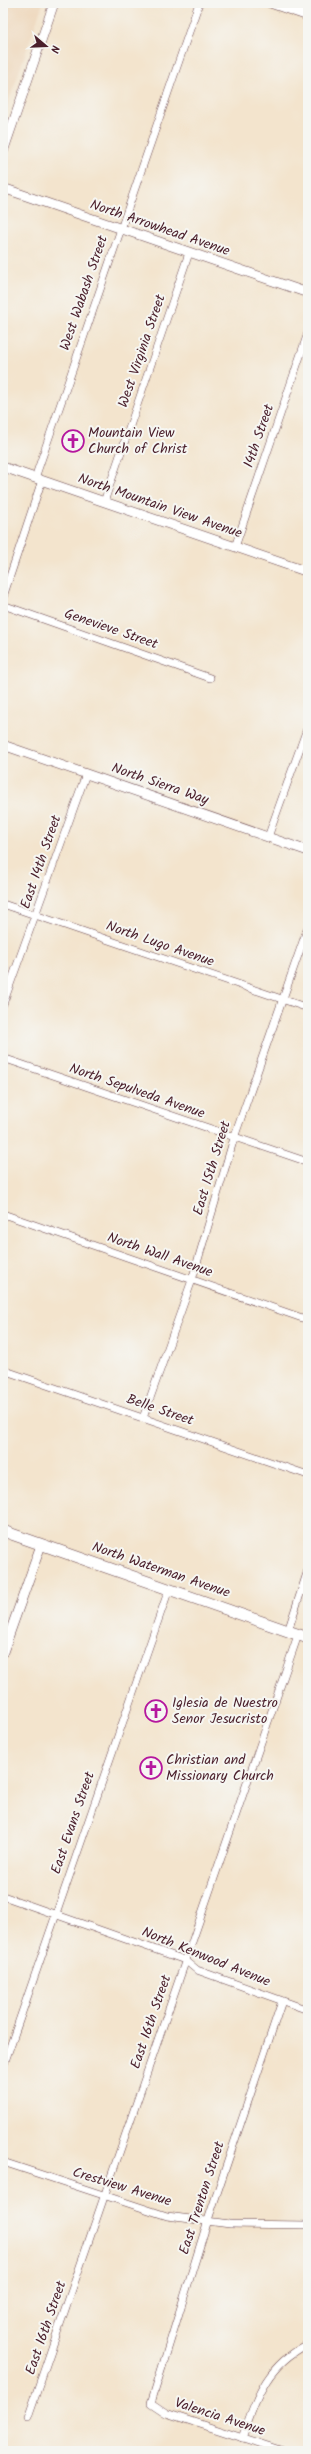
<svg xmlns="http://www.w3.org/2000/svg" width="311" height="2454" viewBox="0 0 311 2454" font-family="Kalam,sans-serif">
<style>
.built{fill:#eed7bb}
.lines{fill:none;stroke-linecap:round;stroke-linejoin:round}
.minor-casing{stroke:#633d43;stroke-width:8}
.tertiary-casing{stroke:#633d43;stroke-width:10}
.primary-casing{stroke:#633d43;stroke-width:12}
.minor{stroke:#fff;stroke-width:7}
.tertiary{stroke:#fff;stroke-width:9}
.primary{stroke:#fff;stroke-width:11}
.labels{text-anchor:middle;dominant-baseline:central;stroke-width:4;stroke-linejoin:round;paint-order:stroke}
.street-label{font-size:14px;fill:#4a1f2b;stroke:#f6f6f2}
.poi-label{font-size:14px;fill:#4a1f2b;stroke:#f6f6f2;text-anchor:start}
</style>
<rect width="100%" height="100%" fill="#f6f6f2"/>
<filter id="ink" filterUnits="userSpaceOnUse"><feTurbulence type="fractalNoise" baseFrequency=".025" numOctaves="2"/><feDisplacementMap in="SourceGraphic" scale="8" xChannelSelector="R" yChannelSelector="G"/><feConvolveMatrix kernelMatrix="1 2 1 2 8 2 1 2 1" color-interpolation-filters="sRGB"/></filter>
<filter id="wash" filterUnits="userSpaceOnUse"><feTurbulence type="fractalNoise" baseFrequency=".012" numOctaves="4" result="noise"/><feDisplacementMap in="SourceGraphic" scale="16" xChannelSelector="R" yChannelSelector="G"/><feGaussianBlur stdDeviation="0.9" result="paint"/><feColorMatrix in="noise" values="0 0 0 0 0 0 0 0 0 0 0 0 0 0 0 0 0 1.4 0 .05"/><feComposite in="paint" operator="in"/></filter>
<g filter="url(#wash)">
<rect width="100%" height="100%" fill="#f3e4cd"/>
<polygon class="built" points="3,3 43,3 5,112 3,111"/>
</g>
<g filter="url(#ink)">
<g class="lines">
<g class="minor-casing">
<g id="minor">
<polyline points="35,478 199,3"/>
<polyline points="104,502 189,253"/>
<polyline points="235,547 308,333"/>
<polyline points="3,597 42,480"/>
<polyline points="3,605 210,678"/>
<polyline points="268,837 308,726"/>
<polyline points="3,904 308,1008"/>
<polyline points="3,1004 86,774"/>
<polyline points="3,1058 308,1162"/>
<polyline points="3,1214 308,1320"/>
<polyline points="3,1370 308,1475"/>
<polyline points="143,1418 192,1280 234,1138 308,927"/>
<polyline points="288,1631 308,1570"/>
<polyline points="3,1896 185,1960 197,1970 308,2010"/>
<polyline points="282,2001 208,2220 151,2403 166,2413 283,2451"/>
<polyline points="3,2067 169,1589"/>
<polyline points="3,2162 167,2216 230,2224 308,2225"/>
<polyline points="28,2417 298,1635"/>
<path d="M242,2438C257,2396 266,2366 308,2344"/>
</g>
</g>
<g class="tertiary-casing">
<g id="tertiary">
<polyline points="270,3 308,16"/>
<polyline points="3,152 54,3"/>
<polyline points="3,188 308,293"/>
<polyline points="3,467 308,572"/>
<polyline points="3,745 308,851"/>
<polyline points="3,1652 41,1545"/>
</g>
</g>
<g class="primary-casing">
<polyline id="primary" points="3,1531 308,1638"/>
</g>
<use href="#minor" class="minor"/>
<use href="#tertiary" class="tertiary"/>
<use href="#primary" class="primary"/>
</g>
</g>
<defs>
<g id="church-ring" transform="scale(1.15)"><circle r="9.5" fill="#f6f6f2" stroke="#b5179e" stroke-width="1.5"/><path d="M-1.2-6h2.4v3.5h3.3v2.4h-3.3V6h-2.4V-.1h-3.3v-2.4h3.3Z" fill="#b5179e"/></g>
</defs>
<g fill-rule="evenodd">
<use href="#church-ring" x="73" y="441"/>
<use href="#church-ring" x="156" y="1711"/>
<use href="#church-ring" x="151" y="1768"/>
</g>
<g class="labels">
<g class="street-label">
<text transform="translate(160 228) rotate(19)">North Arrowhead Avenue</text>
<text transform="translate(84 293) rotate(-71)">West Wabash Street</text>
<text transform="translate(142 351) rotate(-71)">West Virginia Street</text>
<text transform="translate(259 436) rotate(-71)">14th Street</text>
<text transform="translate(160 506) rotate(19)">North Mountain View Avenue</text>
<text transform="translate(111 629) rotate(19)">Genevieve Street</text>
<text transform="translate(160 784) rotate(19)">North Sierra Way</text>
<text transform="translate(41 862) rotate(-71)">East 14th Street</text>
<text transform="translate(160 944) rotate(19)">North Lugo Avenue</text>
<text transform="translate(137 1091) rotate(19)">North Sepulveda Avenue</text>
<text transform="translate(212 1168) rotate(-73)">East 15th Street</text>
<text transform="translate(160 1255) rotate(19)">North Wall Avenue</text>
<text transform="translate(160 1410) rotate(19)">Belle Street</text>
<text transform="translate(161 1570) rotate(19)">North Waterman Avenue</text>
<text transform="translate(73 1823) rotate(-71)">East Evans Street</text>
<text transform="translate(206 1957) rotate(22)">North Kenwood Avenue</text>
<text transform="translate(151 2022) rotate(-71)">East 16th Street</text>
<text transform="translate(122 2187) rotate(17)">Crestview Avenue</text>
<text transform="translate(202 2198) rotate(-72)">East Trenton Street</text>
<text transform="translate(46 2328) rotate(-71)">East 16th Street</text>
<text transform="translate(220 2417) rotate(18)">Valencia Avenue</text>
</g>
<g class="poi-label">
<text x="88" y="433">Mountain View<tspan x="88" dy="16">Church of Christ</tspan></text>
<text x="172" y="1703">Iglesia de Nuestro<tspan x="172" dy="16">Senor Jesucristo</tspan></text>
<text x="166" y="1760">Christian and<tspan x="166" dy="16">Missionary Church</tspan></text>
</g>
</g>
<rect width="311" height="2454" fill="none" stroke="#f6f6f2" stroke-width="16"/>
<g transform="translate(46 46) rotate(109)" stroke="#f6f6f2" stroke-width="3" paint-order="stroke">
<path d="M0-3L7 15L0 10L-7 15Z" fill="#4a1f2b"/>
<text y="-6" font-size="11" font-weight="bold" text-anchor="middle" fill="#4a1f2b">N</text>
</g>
</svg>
